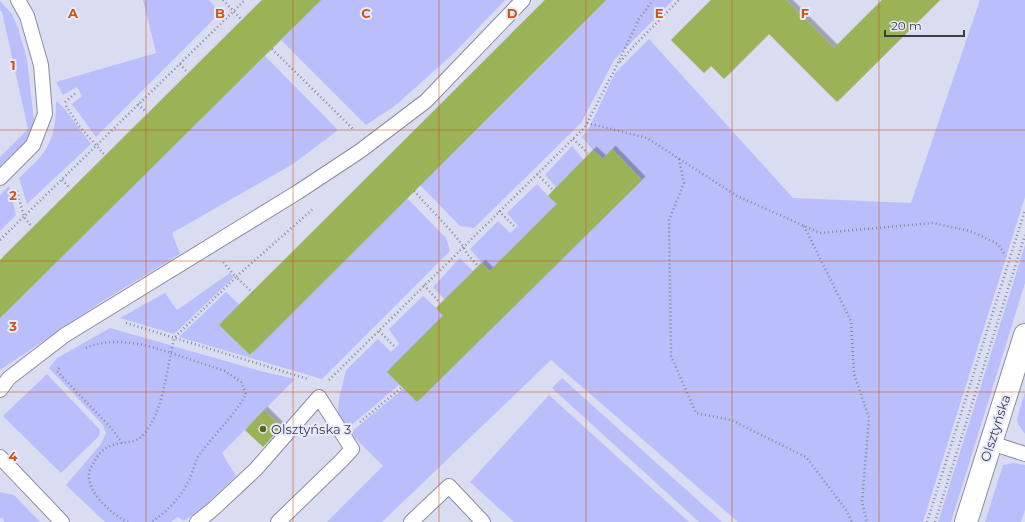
<svg xmlns="http://www.w3.org/2000/svg" width="1025" height="522" viewBox="0 0 1025 522" font-family="Montserrat,sans-serif">
<style>
.green{fill:#babefb}
.building{fill:#9ab356;filter:url(#shadow)}
.lines{fill:none;stroke-linecap:round;stroke-linejoin:round}
.lane-casing{stroke:#8b8da1;stroke-width:16}
.street-casing{stroke:#8b8da1;stroke-width:24}
.path{stroke:#888998;stroke-width:2.5;stroke-dasharray:1 3;stroke-linecap:butt}
.lane{stroke:#fff;stroke-width:14}
.street{stroke:#fff;stroke-width:22}
.grid{fill:none;stroke:#ce5514;stroke-width:1;stroke-opacity:0.55}
.poi-dot{fill:#556813;stroke:#e7eaff;stroke-width:1.5}
.labels{text-anchor:middle;dominant-baseline:central;stroke-width:4;stroke-linejoin:round;paint-order:stroke}
.street-label{font-size:13px;fill:#3b3c44;stroke:#e7eaff}
.poi-label{font-size:13px;fill:#3b3c44;stroke:#e7eaff;text-anchor:start}
.grid-label{font-size:13px;text-anchor:middle;font-weight:bold;fill:#ce5514;stroke:#e7eaff;stroke-width:4;stroke-linejoin:round;paint-order:stroke}
</style>
<defs>
<filter id="shadow"><feDropShadow dx="3.5" dy="-3.5" stdDeviation="0" flood-color="#0004"/></filter>
</defs>
<rect width="100%" height="100%" fill="#dadcf2"/>
<g class="green">
<polygon points="143,0 209,0 220,13 96,137 72,104 82,96 77,87 63,95 56,82 156,53"/>
<polygon points="321,0 505,0 453,54 396,105 366,125 281,40"/>
<polygon points="606,0 673,0 614,60 581,123 474,228 460,226 420,185"/>
<polygon points="980,0 1025,0 1025,197 923,522 738,522 551,360 382,522 327,522 383,466 350,433 403,389 399,385 348,428 341,420 338,413 339,399 346,370 378,339 391,352 399,344 389,329 423,296 436,308 445,300 433,287 460,258 473,271 481,262 470,249 498,221 510,233 518,226 507,213 537,184 548,196 556,187 545,175 572,146 584,160 593,150 582,137 589,128 615,73 649,39 793,198 911,203"/>
<polygon points="0,1 12,14 18,28 27,59 34,122 30,137 25,148 0,174 0,157 28,129 2,12 0,10"/>
<polygon points="265,56 338,130 293,164 172,233 180,254 106,299 0,370 0,318"/>
<path d="M56,101L63,107L91,144L27,204L19,178C48,152 56,141 56,101Z"/>
<polygon points="9,186 16,215 0,231 0,195"/>
<polygon points="407,198 446,238 450,251 322,379 179,337 226,292 240,305 219,325 250,355"/>
<polygon points="1025,245 1025,283 951,522 938,522"/>
<polygon points="230,273 234,277 174,334 120,318 165,293 177,310"/>
<polygon points="110,328 260,371 295,379 222,453 236,476 202,508 184,521 178,517 171,522 105,522 66,485 101,444 106,433 103,425 49,368 57,358"/>
<polygon points="47,374 100,430 99,436 61,473 3,416"/>
<polygon points="562,378 722,522 699,522 552,388"/>
<polygon points="1025,392 1025,434 1018,424 1017,419"/>
<polygon points="549,395 689,522 514,522 470,482"/>
<polygon points="1013,463 1025,465 1025,510 1021,522 985,522 1003,465"/>
<polygon points="0,492 14,495 40,522 4,522 3,518 0,518"/>
</g>
<g class="building">
<polygon points="262,0 321,0 0,318 0,260"/>
<polygon points="545,0 606,0 250,355 219,325"/>
<polygon points="711,0 786,0 834,48 882,0 940,0 837,102 769,34 724,79 711,66 704,73 671,40"/>
<polygon points="612,149 642,180 417,402 387,372 443,316 436,308 482,263 490,271 557,204 548,196 593,150 603,159"/>
<polygon points="264,410 281,427 263,447 245,430"/>
</g>
<g class="lines">
<g class="lane-casing">
<g id="lane">
<polyline points="0,178 33,145 45,114 41,65 27,16 18,0"/>
<polyline points="0,390 9,378 65,335 298,192 360,151 426,101 523,0"/>
<polyline points="991,443 1025,454"/>
<polyline points="0,457 62,522"/>
<polyline points="197,522 212,510 256,469 319,397 352,449 342,460 278,522"/>
<polyline points="411,522 449,486 483,522"/>
</g>
</g>
<g class="street-casing">
<polyline id="street" points="966,522 1025,335"/>
</g>
<g class="path">
<polyline points="223,0 242,20"/>
<polyline points="272,49 354,130"/>
<polyline points="620,62 633,47 679,0"/>
<polyline points="180,64 187,72"/>
<polyline points="65,102 77,92"/>
<polyline points="138,104 146,112"/>
<polyline points="66,106 79,126 104,154"/>
<polyline points="587,123 647,138 737,196 820,233 933,223 970,231 998,244 1006,256"/>
<polyline points="573,139 588,153"/>
<polyline points="679,159 684,183 669,220 671,356 696,413 731,420 806,457 846,510 852,522"/>
<polyline points="537,174 553,190"/>
<polyline points="62,180 69,187"/>
<polyline points="17,191 24,217 32,227"/>
<polyline points="414,191 452,232 463,246 467,254 478,266"/>
<polyline points="499,211 516,228"/>
<polyline points="804,226 851,321 854,374 869,418 862,502 867,522"/>
<polyline points="0,240 245,0"/>
<polyline points="424,285 440,303"/>
<polyline points="253,293 236,277 313,209"/>
<polyline points="126,323 308,379"/>
<polyline points="379,331 395,347"/>
<path d="M86,348C112,336 145,344 171,353L174,338L236,277L223,262"/>
<polyline points="59,368 57,371 111,428 122,443"/>
<polyline points="329,380 585,127 617,65 639,19 653,0"/>
<polyline points="360,422 401,388"/>
<path d="M128,522C112,515 88,493 89,475C89,471 91,467 93,464C96,458 101,451 106,448C119,440 135,446 145,433C162,411 165,380 171,353L225,371L241,382L246,394C234,417 213,435 198,457C194,464 193,473 189,480C181,497 167,512 151,522"/>
<polyline points="927,522 1025,210"/>
<polyline points="935,522 1025,235"/>
</g>
<use href="#lane" class="lane"/>
<use href="#street" class="street"/>
</g>
<path class="grid" d="M146,0V522M293,0V522M439,0V522M586,0V522M732,0V522M879,0V522M0,130H1025M0,261H1025M0,392H1025"/>
<circle class="poi-dot" cx="263" cy="429" r="4"/>
<g class="labels">
<g class="street-label">
<text transform="translate(995 428) rotate(-72)">Olsztyńska</text>
</g>
<g class="poi-label">
<text x="271" y="429">Olsztyńska 3</text>
</g>
</g>
<g class="grid-label">
<text x="73" y="18">A</text>
<text x="220" y="18">B</text>
<text x="366" y="18">C</text>
<text x="512" y="18">D</text>
<text x="659" y="18">E</text>
<text x="805" y="18">F</text>
<text x="13" y="70">1</text>
<text x="13" y="200">2</text>
<text x="13" y="331">3</text>
<text x="13" y="461">4</text>
</g>
<path d="M885 30v6h79v-6" fill="none" stroke="#3b3c44" stroke-width="2"/>
<text x="891" y="30" font-size="12" fill="#3b3c44" stroke="#e7eaff" stroke-width="3" paint-order="stroke">20 m</text>
</svg>
